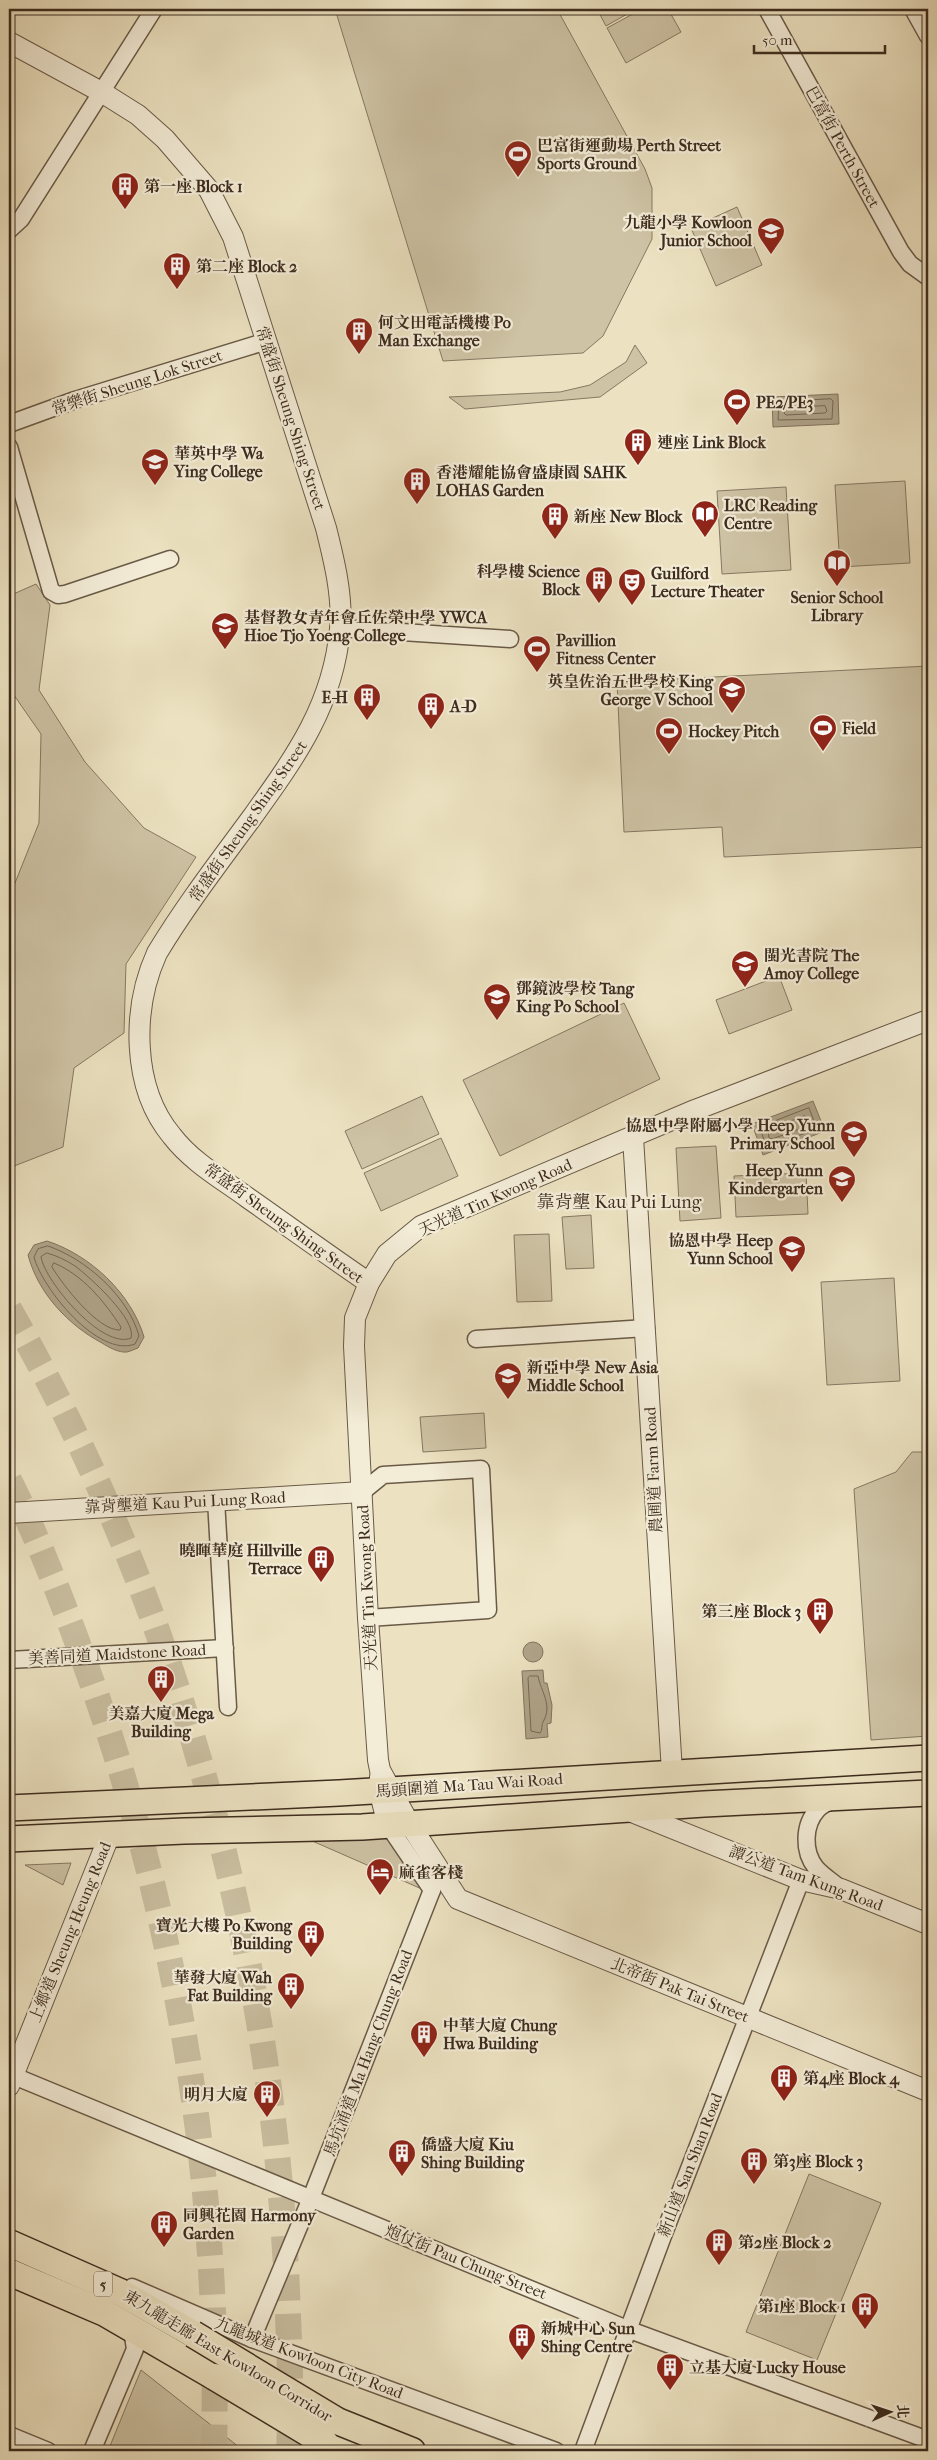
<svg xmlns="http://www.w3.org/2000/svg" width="937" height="2460" viewBox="0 0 937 2460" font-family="'IM FELL French Canon','Noto Serif TC',serif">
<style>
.green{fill:#cec3a5;stroke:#867862}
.water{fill:#b0a48a;stroke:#82745f}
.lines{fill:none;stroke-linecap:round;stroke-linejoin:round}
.shore{stroke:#766854;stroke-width:1}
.trunk-tunnel{stroke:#c9bea0;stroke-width:26;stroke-dasharray:26 13;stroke-linecap:butt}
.minor-casing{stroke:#695a47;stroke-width:19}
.tertiary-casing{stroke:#695a47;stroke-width:22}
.primary-casing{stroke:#3d2c1e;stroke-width:28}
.trunk-casing{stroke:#3d2c1e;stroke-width:29}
.minor{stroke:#f3ecd7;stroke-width:16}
.tertiary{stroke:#f3ecd7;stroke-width:20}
.primary{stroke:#ece2c1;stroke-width:25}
.trunk{stroke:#ece2c1;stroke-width:26}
.trunk-bridge-casing{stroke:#3d2c1e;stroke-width:29;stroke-linecap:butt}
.trunk-bridge{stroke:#ece2c1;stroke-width:26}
.labels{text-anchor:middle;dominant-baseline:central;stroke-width:4.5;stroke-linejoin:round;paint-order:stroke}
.shield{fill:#f3ecd7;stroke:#746656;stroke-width:1}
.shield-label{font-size:15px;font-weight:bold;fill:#3d2c1e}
.poi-label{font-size:16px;font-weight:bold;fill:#3d2c1e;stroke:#f3ecd7;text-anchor:start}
.street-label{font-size:16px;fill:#3d2c1e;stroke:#f3ecd7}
.neighbourhood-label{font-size:18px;fill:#3d2c1e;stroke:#f3ecd7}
</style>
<rect width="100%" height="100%" fill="#ece2c1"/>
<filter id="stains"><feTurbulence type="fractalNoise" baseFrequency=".004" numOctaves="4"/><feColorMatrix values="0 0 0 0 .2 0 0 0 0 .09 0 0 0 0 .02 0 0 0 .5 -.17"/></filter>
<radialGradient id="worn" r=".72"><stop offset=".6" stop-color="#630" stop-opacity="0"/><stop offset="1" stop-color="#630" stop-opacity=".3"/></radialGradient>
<g class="green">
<polygon points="335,9 557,9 645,169 652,188 652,239 603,336 583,353 443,361"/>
<polygon points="597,9 636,9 606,26"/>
<polygon points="642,9 668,9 681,32 626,63 607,28"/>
<polygon points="737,207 762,265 716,286 691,228"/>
<polygon points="635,345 647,363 600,397 465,409 449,397 560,392 590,385 626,362"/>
<polygon points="905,481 910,563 840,567 835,485"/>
<polygon points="786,487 791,570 722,574 717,491"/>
<polygon points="36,584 50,605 39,690 85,762 144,828 196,857 126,964 124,1033 74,1068 63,1147 9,1168 9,898 39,823 41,734 9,688 9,596"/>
<polygon points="928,666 928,847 724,857 722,827 624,832 617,682"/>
<polygon points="779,976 792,1010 729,1034 716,1000"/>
<polygon points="624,1003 660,1079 500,1156 463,1080"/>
<polygon points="422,1096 439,1134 362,1169 345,1131"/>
<polygon points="441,1138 458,1176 381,1211 364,1173"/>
<polygon points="716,1146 721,1218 680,1221 676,1148"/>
<polygon points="806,1173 808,1214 736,1217 734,1176"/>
<polygon points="591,1215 594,1268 566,1269 562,1217"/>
<polygon points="549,1234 552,1301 517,1302 514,1235"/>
<polygon points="894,1278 900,1381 827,1385 821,1282"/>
<polygon points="484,1413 486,1448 423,1452 420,1417"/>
<polygon points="912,1452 928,1452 928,1736 871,1740 854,1489 896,1472"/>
<polygon points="388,1830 424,1890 294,1833"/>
<polygon points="71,1863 63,1885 25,1865"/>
<polygon points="809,2174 881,2203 817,2360 746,2332"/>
<polygon points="141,2370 244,2451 108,2451"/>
</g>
<g class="water">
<polygon points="838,394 839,424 773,427 772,397"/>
<polygon points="813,1101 825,1131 763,1155 752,1124"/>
<path d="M47,1241C90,1255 131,1293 144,1337L138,1348C135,1349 131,1351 127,1352C119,1353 108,1347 102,1343C68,1325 38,1293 28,1255L34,1245Z"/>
<circle cx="533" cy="1652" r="10"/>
<polygon points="543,1670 544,1683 547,1683 552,1705 551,1723 547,1724 548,1737 526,1739 522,1671"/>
</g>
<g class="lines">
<g class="shore">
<polygon points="831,399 833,401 832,419 778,420 779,402"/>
<polygon points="825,406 827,411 825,413 786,415 784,413 786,408"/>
<polygon points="809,1108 817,1129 766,1147 760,1127"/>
<polygon points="805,1116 809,1123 808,1126 772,1139 769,1138 768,1130"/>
<path d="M48,1246C86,1259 128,1296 139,1336L135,1344C98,1358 42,1288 34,1257L38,1249Z"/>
<path d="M47,1253C57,1256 66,1260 75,1266C90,1277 137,1320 131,1338C103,1350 45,1282 41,1257Z"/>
<path d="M54,1263C83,1275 104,1301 121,1327L120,1330C98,1331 62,1284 52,1267Z"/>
<path d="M530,1676H538C541,1692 553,1705 543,1722C541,1726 543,1729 540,1733L531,1731L528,1678Z"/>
</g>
<g class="trunk-tunnel">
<path d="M9,1309C177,1600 273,1955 287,2290C289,2343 292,2398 289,2451"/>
<path d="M9,1480C39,1540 63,1603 86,1666C177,1917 221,2184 214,2451"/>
</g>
<g class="minor-casing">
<g id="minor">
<polyline points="767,9 901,252 910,264 928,277"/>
<polyline points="913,9 928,36"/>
<polyline points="9,230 21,219 154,9"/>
<polyline points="9,424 75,400 267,341"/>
<polyline points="9,447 51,591 58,595 65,594 170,559"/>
<polyline points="340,628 510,639"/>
<polyline points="476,1339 646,1328"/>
<polyline points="362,1492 383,1475 481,1469 488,1610 368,1618"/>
<polyline points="216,1500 228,1707"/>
<polyline points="9,1660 225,1648"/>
<path d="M835,1800C829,1802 822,1805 818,1809C803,1825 803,1852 816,1868C823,1876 833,1882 841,1889"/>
<polyline points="388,1825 432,1890"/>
<polyline points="9,2074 627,2329 928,2440"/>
<polyline points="132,2287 252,2339 556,2451"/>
<polyline points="252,2339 311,2198 432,1890"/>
<polyline points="9,2435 48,2451"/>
<polyline points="92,2451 135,2349 133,2336 126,2327"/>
<polyline points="583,2451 663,2236 801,1880"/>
</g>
</g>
<g class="tertiary-casing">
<g id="tertiary">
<path d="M9,42L103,93L138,115L165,139L209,190L233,237L326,528C334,560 343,596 340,629C333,705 296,756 253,816C220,861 186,905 157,953C132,1008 131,1087 172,1136C192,1162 222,1179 248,1198C288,1226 328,1255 369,1283"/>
<polyline points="928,1020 695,1110 421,1226 387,1254 369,1283 355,1318 354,1346 368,1618 378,1760 380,1770 409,1823 458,1899 928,2091"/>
<polyline points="633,1137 672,1772"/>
<polyline points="9,1513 362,1492"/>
<polyline points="380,1777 379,1790 388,1825"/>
<polyline points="627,1810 801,1880 841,1889 928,1924"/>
<polyline points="9,2086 110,1834"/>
</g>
</g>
<g class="primary-casing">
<g id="primary">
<polyline points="9,1808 339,1793 928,1758"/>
<polyline points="9,1839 184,1831 362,1827 704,1804 928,1793"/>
</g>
</g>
<g class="trunk-casing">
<g id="trunk">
<polyline points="9,2243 120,2292 193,2334"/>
<polyline points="9,2272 105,2313 215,2377"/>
<polyline points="337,2421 412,2451"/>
</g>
</g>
<use href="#minor" class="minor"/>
<use href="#tertiary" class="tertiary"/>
<use href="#primary" class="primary"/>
<use href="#trunk" class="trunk"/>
<g class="trunk-bridge-casing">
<g id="trunk-bridge">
<polyline points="193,2334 337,2421"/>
<polyline points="215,2377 325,2443"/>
</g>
</g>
<use href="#trunk-bridge" class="trunk-bridge"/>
</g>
<defs>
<g id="stadium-pin" transform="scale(1.4375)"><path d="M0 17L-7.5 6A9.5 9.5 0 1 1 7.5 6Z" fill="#8f2418" stroke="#f3ecd7"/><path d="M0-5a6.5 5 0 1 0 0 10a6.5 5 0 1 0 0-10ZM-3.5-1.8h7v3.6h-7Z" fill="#fff"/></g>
<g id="building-pin" transform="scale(1.4375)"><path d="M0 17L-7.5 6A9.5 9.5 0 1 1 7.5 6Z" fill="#8f2418" stroke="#f3ecd7"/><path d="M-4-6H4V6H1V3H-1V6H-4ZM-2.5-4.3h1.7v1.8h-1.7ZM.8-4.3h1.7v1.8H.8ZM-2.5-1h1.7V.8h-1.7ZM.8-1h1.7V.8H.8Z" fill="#fff"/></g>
<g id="school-pin" transform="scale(1.4375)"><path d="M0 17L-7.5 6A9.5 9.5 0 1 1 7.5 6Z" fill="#8f2418" stroke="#f3ecd7"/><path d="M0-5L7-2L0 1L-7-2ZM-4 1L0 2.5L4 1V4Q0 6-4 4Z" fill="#fff"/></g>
<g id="library-pin" transform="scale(1.4375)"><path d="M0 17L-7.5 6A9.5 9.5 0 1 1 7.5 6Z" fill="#8f2418" stroke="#f3ecd7"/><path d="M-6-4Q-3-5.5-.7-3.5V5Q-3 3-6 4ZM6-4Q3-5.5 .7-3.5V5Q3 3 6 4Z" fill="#fff"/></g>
<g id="theatre-pin" transform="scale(1.4375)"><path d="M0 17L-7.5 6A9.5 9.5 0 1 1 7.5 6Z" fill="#8f2418" stroke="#f3ecd7"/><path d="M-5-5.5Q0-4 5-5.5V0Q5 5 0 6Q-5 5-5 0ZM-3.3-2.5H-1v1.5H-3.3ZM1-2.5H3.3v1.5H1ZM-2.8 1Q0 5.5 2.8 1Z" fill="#fff"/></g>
<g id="hotel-pin" transform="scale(1.4375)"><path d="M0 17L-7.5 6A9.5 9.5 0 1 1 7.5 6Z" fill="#8f2418" stroke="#f3ecd7"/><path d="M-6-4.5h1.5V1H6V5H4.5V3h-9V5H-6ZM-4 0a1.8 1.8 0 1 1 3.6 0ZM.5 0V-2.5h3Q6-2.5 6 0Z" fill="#fff"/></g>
</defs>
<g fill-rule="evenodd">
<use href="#stadium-pin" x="518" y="154"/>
<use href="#building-pin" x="125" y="186"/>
<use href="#school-pin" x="771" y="231"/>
<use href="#building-pin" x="177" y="266"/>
<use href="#building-pin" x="359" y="331"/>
<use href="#stadium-pin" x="737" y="402"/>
<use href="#building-pin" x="638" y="442"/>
<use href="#school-pin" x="155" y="462"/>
<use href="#building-pin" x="417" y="481"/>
<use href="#library-pin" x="705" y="514"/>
<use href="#building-pin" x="555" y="516"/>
<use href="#library-pin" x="837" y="563"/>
<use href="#building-pin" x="599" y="580"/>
<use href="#theatre-pin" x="632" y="582"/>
<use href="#school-pin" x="225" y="626"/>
<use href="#stadium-pin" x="537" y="649"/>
<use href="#school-pin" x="732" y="690"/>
<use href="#building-pin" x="367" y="697"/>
<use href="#building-pin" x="431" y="706"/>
<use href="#stadium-pin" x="823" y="728"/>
<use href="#stadium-pin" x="669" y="731"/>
<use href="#school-pin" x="745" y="964"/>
<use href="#school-pin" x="497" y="997"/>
<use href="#school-pin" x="854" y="1134"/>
<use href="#school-pin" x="842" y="1179"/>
<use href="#school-pin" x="792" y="1249"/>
<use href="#school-pin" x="508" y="1376"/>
<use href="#building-pin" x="321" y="1559"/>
<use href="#building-pin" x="820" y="1611"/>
<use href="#building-pin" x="161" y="1679"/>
<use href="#hotel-pin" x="380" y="1872"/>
<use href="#building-pin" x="311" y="1934"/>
<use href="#building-pin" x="291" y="1986"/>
<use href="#building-pin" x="424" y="2034"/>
<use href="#building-pin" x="784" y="2078"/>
<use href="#building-pin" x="267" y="2094"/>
<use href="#building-pin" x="402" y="2153"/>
<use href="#building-pin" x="754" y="2161"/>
<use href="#building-pin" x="164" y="2224"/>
<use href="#building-pin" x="719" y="2242"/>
<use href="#building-pin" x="865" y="2306"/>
<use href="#building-pin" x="522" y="2337"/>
<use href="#building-pin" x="670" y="2367"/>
</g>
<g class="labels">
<rect class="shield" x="94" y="2271.5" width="18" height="25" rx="4"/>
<g class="shield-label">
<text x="103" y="2284">5</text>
</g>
<g class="poi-label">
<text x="537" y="145">巴富街運動場 Perth Street<tspan x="537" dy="18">Sports Ground</tspan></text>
<text x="144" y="186">第一座 Block 1</text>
<text x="752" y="222" text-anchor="end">九龍小學 Kowloon<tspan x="752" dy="18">Junior School</tspan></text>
<text x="196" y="266">第二座 Block 2</text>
<text x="378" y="322">何文田電話機樓 Po<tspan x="378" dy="18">Man Exchange</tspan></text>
<text x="756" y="402">PE2/PE3</text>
<text x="657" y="442">連座 Link Block</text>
<text x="174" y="453">華英中學 Wa<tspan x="174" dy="18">Ying College</tspan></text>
<text x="436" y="472">香港耀能協會盛康園 SAHK<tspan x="436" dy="18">LOHAS Garden</tspan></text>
<text x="724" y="505">LRC Reading<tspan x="724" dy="18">Centre</tspan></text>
<text x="574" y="516">新座 New Block</text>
<text x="580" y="571" text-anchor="end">科學樓 Science<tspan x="580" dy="18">Block</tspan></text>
<text x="651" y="573">Guilford<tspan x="651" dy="18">Lecture Theater</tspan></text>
<text x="837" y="597" text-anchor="middle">Senior School<tspan x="837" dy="18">Library</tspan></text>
<text x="244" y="617">基督教女青年會丘佐榮中學 YWCA<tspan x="244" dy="18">Hioe Tjo Yoeng College</tspan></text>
<text x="556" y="640">Pavillion<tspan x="556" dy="18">Fitness Center</tspan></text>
<text x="713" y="681" text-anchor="end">英皇佐治五世學校 King<tspan x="713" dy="18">George V School</tspan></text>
<text x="348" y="697" text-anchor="end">E-H</text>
<text x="450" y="706">A-D</text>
<text x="842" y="728">Field</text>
<text x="688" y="731">Hockey Pitch</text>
<text x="764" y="955">閩光書院 The<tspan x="764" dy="18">Amoy College</tspan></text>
<text x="516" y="988">鄧鏡波學校 Tang<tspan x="516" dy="18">King Po School</tspan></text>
<text x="835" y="1125" text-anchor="end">協恩中學附屬小學 Heep Yunn<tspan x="835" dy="18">Primary School</tspan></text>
<text x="823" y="1170" text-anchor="end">Heep Yunn<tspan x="823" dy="18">Kindergarten</tspan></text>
<text x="773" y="1240" text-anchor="end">協恩中學 Heep<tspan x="773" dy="18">Yunn School</tspan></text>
<text x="527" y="1367">新亞中學 New Asia<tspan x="527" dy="18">Middle School</tspan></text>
<text x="302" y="1550" text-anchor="end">曉暉華庭 Hillville<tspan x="302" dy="18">Terrace</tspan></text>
<text x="801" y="1611" text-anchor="end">第三座 Block 3</text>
<text x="161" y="1713" text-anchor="middle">美嘉大廈 Mega<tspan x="161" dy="18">Building</tspan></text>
<text x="399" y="1872">麻雀客棧</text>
<text x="292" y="1925" text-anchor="end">寶光大樓 Po Kwong<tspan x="292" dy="18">Building</tspan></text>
<text x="272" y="1977" text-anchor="end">華發大廈 Wah<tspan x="272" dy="18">Fat Building</tspan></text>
<text x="443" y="2025">中華大廈 Chung<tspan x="443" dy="18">Hwa Building</tspan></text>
<text x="803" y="2078">第4座 Block 4</text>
<text x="248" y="2094" text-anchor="end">明月大廈</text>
<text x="421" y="2144">僑盛大廈 Kiu<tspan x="421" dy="18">Shing Building</tspan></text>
<text x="773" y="2161">第3座 Block 3</text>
<text x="183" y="2215">同興花園 Harmony<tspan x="183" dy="18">Garden</tspan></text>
<text x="738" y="2242">第2座 Block 2</text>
<text x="846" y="2306" text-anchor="end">第1座 Block 1</text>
<text x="541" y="2328">新城中心 Sun<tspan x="541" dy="18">Shing Centre</tspan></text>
<text x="689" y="2367">立基大廈 Lucky House</text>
</g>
<g class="street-label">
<text transform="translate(843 147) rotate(61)">巴富街 Perth Street</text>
<text transform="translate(137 382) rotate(-18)">常樂街 Sheung Lok Street</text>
<text transform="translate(291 418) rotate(72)">常盛街 Sheung Shing Street</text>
<text transform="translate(248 821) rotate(-55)">常盛街 Sheung Shing Street</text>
<text transform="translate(495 1197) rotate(-24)">天光道 Tin Kwong Road</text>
<text transform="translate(284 1223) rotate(36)">常盛街 Sheung Shing Street</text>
<text transform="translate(653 1470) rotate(-93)">農圃道 Farm Road</text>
<text transform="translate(185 1502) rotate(-3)">靠背壟道 Kau Pui Lung Road</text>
<text transform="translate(367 1588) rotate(-93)">天光道 Tin Kwong Road</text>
<text transform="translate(117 1654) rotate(-3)">美善同道 Maidstone Road</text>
<text transform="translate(469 1785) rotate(-4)">馬頭圍道 Ma Tau Wai Road</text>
<text transform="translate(806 1878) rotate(20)">譚公道 Tam Kung Road</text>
<text transform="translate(70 1932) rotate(-68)">上鄉道 Sheung Heung Road</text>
<text transform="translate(680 1990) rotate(22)">北帝街 Pak Tai Street</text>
<text transform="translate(368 2053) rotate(-69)">馬坑涌道 Ma Hang Chung Road</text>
<text transform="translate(690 2165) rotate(-69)">新山道 San Shan Road</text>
<text transform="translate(466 2262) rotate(22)">炮仗街 Pau Chung Street</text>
<text transform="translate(228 2356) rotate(31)">東九龍走廊 East Kowloon Corridor</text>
<text transform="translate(309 2358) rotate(21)">九龍城道 Kowloon City Road</text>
</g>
<g class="neighbourhood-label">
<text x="619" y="1202">靠背壟 Kau Pui Lung</text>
</g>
</g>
<rect width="937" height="2460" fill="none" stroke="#ece2c1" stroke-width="30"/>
<rect x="10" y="10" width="917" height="2440" fill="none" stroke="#3d2c1e" stroke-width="2.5"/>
<rect x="15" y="15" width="907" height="2430" fill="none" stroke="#3d2c1e"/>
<g transform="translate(890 2412) rotate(87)" stroke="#f3ecd7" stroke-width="4" paint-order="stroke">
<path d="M0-4L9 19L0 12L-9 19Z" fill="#3d2c1e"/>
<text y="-8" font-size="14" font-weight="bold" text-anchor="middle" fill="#3d2c1e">北</text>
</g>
<path d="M754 45v8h131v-8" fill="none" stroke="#3d2c1e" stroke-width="2.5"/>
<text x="762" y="45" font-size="15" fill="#3d2c1e" stroke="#f3ecd7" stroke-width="4" paint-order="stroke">50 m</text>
<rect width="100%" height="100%" filter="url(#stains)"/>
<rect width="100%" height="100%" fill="url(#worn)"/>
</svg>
